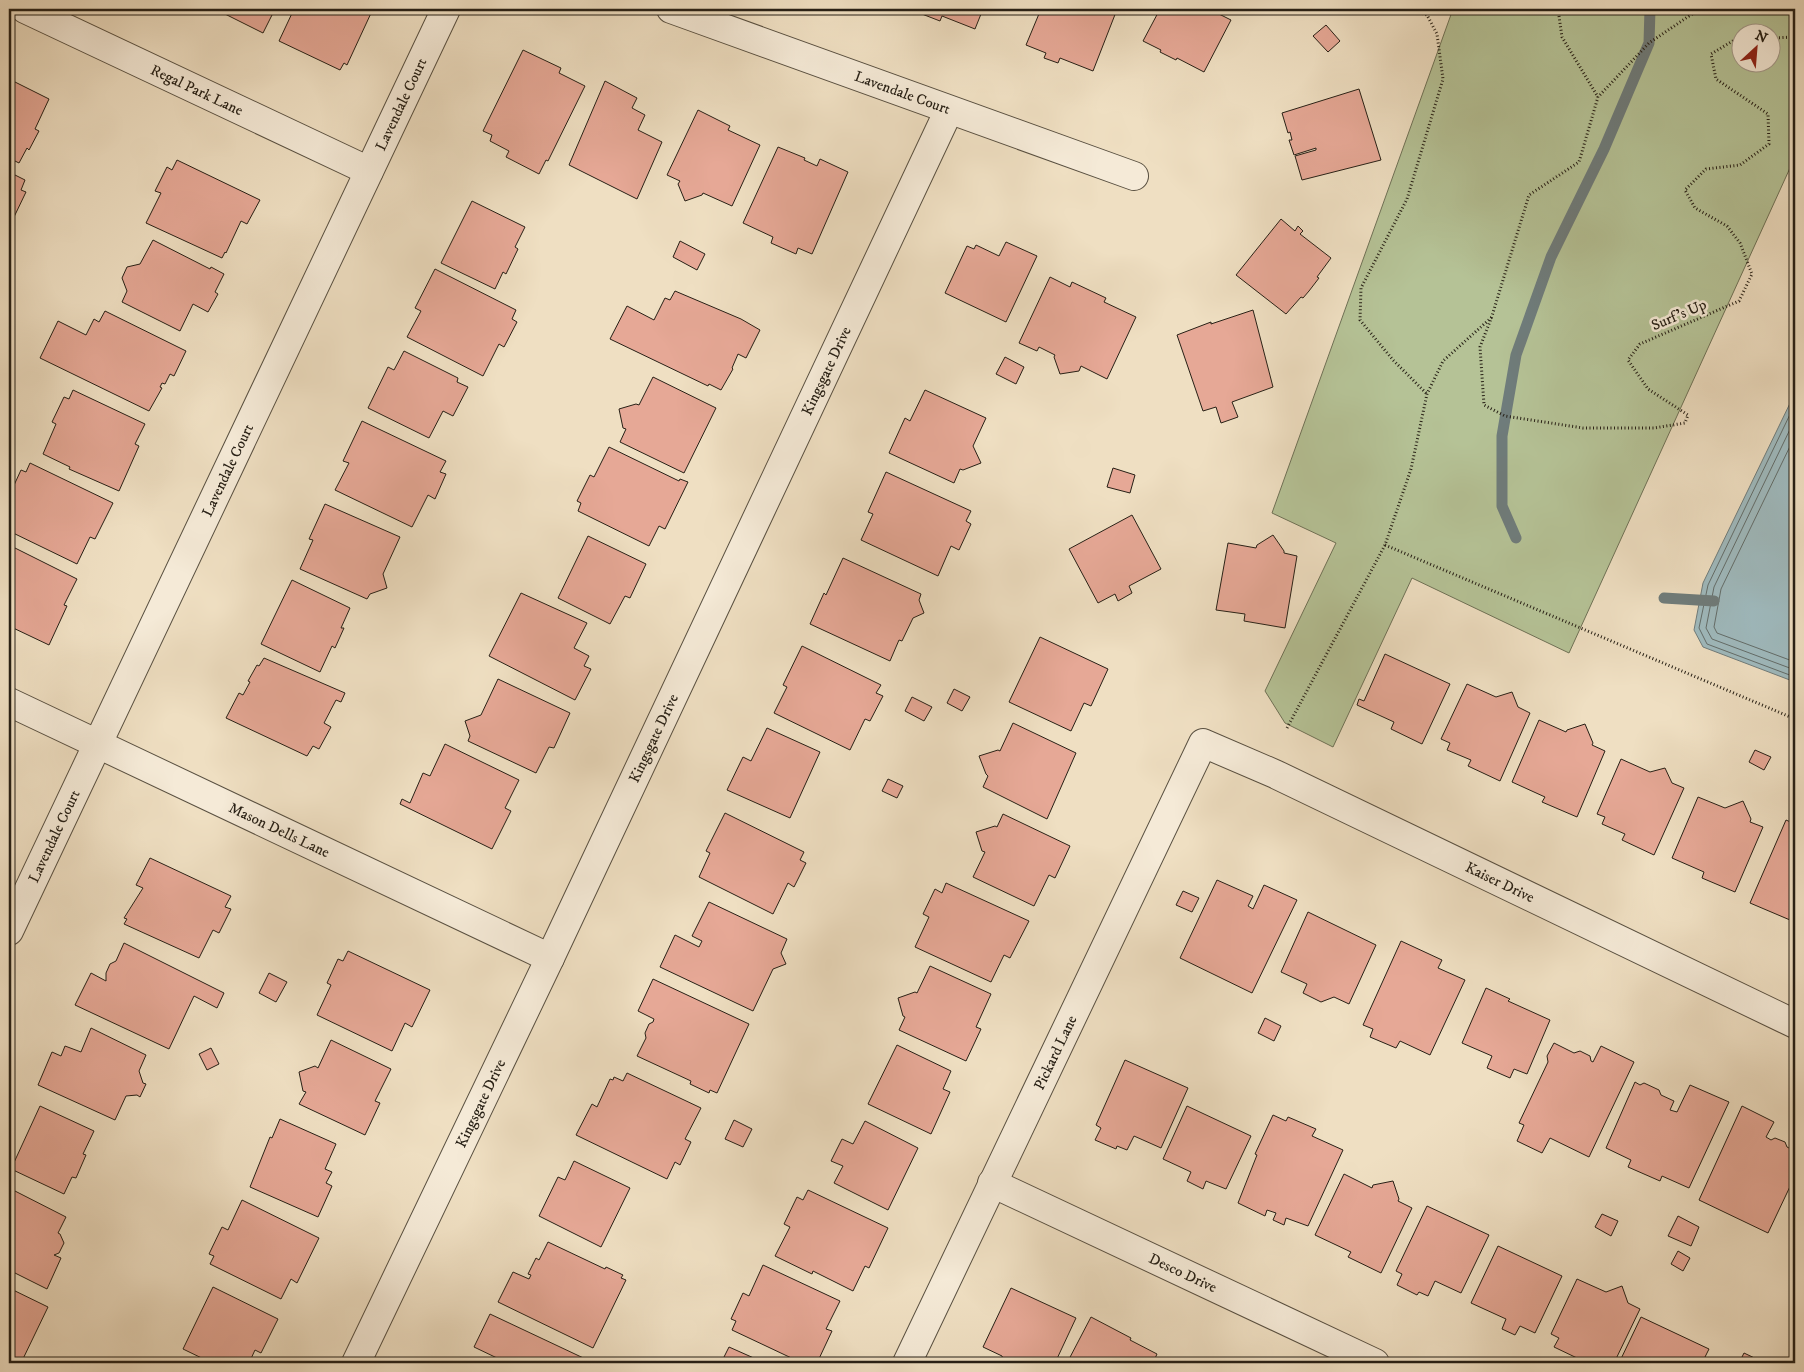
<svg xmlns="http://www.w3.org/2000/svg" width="1804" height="1372" viewBox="0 0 1804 1372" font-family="'IM FELL DW Pica',serif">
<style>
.green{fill:#b5c296;stroke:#6e7156;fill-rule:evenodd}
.water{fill:#9fbabe;stroke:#6f7c7b}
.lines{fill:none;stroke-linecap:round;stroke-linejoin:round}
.shore{stroke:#636d6a;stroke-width:1}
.stream{stroke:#6f7c7b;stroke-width:11}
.building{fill:#e6a896;stroke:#272016}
.minor-casing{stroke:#595041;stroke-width:30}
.path{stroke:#272016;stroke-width:3;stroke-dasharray:1 2.5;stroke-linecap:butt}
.minor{stroke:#f5ead7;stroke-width:28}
.labels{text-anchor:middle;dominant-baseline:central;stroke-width:5;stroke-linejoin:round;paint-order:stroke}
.street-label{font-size:15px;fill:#272016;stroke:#f5ead7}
</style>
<rect width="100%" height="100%" fill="#efdfc2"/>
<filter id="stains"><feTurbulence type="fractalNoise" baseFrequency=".004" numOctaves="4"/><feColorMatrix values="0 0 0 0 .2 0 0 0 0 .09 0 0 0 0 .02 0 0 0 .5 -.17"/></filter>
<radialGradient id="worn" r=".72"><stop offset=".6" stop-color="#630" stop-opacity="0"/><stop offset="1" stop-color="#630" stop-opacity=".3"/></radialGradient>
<path class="green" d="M1453,9H1795V157L1569,653L1412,578L1333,747L1285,723L1265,691L1336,543L1272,513ZM1742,32H1772V62H1742Z"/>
<polygon class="water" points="1795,393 1795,682 1703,647 1694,630 1703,583"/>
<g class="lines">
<g class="shore">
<polyline points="1795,404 1708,585 1699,628 1707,644 1795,677"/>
<polyline points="1795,419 1714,587 1706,628 1712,639 1795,670"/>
<polyline points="1795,436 1721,589 1714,627 1717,633 1795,662"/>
</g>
<g class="stream">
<polyline points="1516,538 1502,506 1502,436 1516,355 1551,257 1604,149 1649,43 1650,9"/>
<polyline points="1664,598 1714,601"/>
</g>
</g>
<g class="building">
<polygon points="225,9 275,9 263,33 223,13"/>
<polygon points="294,9 367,9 372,11 347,65 344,63 340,70 279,41"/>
<polygon points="909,9 983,9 975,29 942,16 940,21"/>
<polygon points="1041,9 1107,9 1116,12 1093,71 1060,58 1058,63 1044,58 1046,53 1026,45"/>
<polygon points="1160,9 1209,9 1231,20 1204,72 1177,58 1176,60 1160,52 1161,50 1143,41"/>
<polygon points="1326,25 1340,41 1328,52 1313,36"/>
<polygon points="523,50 561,68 559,73 585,86 548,161 546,160 539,174 506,157 509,151 490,141 492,135 483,131"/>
<polygon points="9,79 49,99 35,129 39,131 29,150 27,148 19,163 9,158"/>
<polygon points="605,81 637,98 632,108 645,115 638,130 662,142 637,199 569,165"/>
<polygon points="1359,89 1381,160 1302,180 1295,156 1316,150 1316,148 1294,155 1289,140 1292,140 1290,132 1288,133 1282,113"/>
<polygon points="698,110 730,126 728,130 760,145 732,206 703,193 702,195 685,201 678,184 680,181 667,175"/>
<polygon points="778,147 805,158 804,160 817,166 820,159 848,172 812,254 798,248 796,254 771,243 773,237 743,223"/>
<polygon points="177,160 260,200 247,224 241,221 226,253 225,252 222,258 146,223 161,193 155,191 167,167 172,170"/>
<polygon points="9,172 25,180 21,190 26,192 14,217 9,214"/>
<polygon points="472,201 525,227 515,247 518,249 506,274 503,272 495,289 441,263"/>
<polygon points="1281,219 1295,231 1298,226 1303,231 1300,234 1331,258 1317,277 1319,278 1309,291 1303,298 1301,297 1286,314 1236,275"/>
<polygon points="153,240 210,269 211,267 224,274 215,292 218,294 208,312 193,304 180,331 122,302 127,291 122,278 127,267 140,264"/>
<polygon points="680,241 705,254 697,270 673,257"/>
<polygon points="1006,242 1037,256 1006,322 945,293 967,246 974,249 976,245 999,256"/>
<polygon points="435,269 516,310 512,319 517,322 504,347 499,344 483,376 407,337 421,311 415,308"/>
<polygon points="1050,277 1070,287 1072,282 1106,298 1104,302 1136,317 1107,379 1081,366 1079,371 1060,374 1054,357 1055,355 1039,347 1037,351 1019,343"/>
<polygon points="675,291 741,319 760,330 746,358 738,354 732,368 733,369 721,390 709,384 708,386 610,339 627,306 654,320 665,298 670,300"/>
<polygon points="1253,310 1273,387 1232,402 1238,417 1221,423 1216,407 1203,411 1177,335 1211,322 1211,324"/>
<polygon points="105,311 186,351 174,376 170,374 165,384 162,383 160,387 162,388 149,411 40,358 58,321 86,335 94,319 99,322"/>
<polygon points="404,351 458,378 457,382 468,387 453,416 443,411 429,438 368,408 388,367 394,370"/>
<polygon points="1005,357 1024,367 1016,384 996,374"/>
<polygon points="653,377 716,408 684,473 620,442 626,429 623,428 619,409 636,404 639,405"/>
<polygon points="73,390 145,424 135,444 139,446 119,491 69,469 70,467 43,454 56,424 52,422 64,397 69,399"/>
<polygon points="925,390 986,418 973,446 981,463 963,470 960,469 954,483 889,453 905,418 910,421"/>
<polygon points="362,421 446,461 440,472 446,474 435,499 428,495 412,527 335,490 349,463 343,461"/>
<polygon points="609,447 679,481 680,479 688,482 665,529 659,526 649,546 578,511 581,503 577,501 590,475 594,477"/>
<polygon points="30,463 113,503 95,539 90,537 77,564 9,531 9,508 13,498 9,496 21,470 26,472"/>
<polygon points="1113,468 1135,475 1130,493 1107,487"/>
<polygon points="886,472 971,511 966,521 971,524 959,550 951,546 938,576 861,540 873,514 868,512"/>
<polygon points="325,504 400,537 383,574 387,588 370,594 367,599 300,569 313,540 309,539"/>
<polygon points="1132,515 1161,569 1129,586 1132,593 1118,601 1115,594 1098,603 1069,549"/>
<polygon points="1273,535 1284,551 1284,553 1297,556 1285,628 1244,621 1245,614 1216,610 1228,543 1256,548 1257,545"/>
<polygon points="588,536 646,564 630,598 625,596 610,624 558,598"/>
<polygon points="9,545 77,579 64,605 67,606 49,645 9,626"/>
<polygon points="843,558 921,594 919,600 924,613 913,618 902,641 899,640 890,661 810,624 824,593 826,595"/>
<polygon points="292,580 350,608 341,628 344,628 335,648 332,646 320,672 261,644"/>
<polygon points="521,593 587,623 574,648 589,656 584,666 591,669 575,700 489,656"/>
<polygon points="1040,637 1108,669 1091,706 1084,703 1071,731 1009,702"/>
<polygon points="802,646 881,685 876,693 883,696 870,721 865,719 850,750 774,713 787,687 783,685"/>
<polygon points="1385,654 1450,684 1422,744 1391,729 1394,722 1357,705 1359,699 1364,701"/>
<polygon points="264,658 345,693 341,702 336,700 324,723 331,727 319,749 313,746 307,756 226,718 239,693 243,695 250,682 248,681 257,665 259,666"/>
<polygon points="498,679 570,713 554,748 549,747 536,773 468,741 470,736 465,721 481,715"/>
<polygon points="1467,684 1496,697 1512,692 1518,707 1530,713 1500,781 1468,766 1471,760 1447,750 1450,743 1441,739"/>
<polygon points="954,689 970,697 962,711 947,703"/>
<polygon points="912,697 932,707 924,721 905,711"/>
<polygon points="1539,720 1566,732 1567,730 1585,724 1593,743 1592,745 1605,751 1577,817 1542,802 1545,797 1512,782"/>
<polygon points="1013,723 1076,753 1047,819 983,787 988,776 986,774 979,756 998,750 1000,751"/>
<polygon points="767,728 820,752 790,818 727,790 743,757 751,761"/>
<polygon points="445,744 519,780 505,808 511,811 492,849 400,804 402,799 410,803 423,773 430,776"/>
<polygon points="1755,750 1771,757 1764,770 1749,762"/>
<polygon points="1621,759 1650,772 1665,768 1672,783 1684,788 1654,855 1622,840 1625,834 1602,824 1605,817 1597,814"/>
<polygon points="888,779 903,786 897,798 882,791"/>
<polygon points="1698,797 1725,808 1743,801 1751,819 1750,822 1763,827 1735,892 1702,878 1704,872 1672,858"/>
<polygon points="725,813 804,852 800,860 806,863 794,887 788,883 773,914 699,877 710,853 706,851"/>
<polygon points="1003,814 1070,846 1055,878 1049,875 1034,906 973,877 985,852 982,851 976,832 995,826 997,827"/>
<polygon points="1786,820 1795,824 1795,918 1792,917 1790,920 1750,903"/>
<polygon points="150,858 231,896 225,907 231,909 219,933 213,930 199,958 124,924 127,919 124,918 143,888 136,885"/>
<polygon points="1217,880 1253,896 1248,906 1253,909 1264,885 1297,900 1252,993 1180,958"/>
<polygon points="946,883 1029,921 1010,958 1004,955 991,982 915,947 929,917 923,914 935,889 942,893"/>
<polygon points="1183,891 1199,898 1192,912 1176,905"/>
<polygon points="709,902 787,939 781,953 786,964 773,969 753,1011 660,967 675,935 699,947 702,941 692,936"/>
<polygon points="1308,912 1376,945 1349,1004 1334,997 1321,1002 1303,993 1307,984 1281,972"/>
<polygon points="1401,941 1442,960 1438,968 1465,980 1430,1055 1400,1041 1396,1048 1370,1037 1373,1029 1363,1025"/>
<polygon points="124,943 224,993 217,1008 194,996 169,1049 75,1005 91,973 106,981 106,973 110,964 116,961"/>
<polygon points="348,951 430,990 412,1027 405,1023 392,1051 317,1015 331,985 327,983 338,959 343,961"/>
<polygon points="930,966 991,994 976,1027 981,1029 966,1061 899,1030 905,1017 903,1016 898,998 915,992 917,993"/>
<polygon points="269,973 287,982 276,1002 259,993"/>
<polygon points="653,979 749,1024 717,1093 710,1090 709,1093 690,1084 691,1081 637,1056 646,1038 645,1033 649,1024 653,1022 654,1019 638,1011"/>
<polygon points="1486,988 1510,999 1508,1001 1550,1020 1527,1074 1514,1069 1510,1078 1487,1068 1492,1056 1462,1043"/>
<polygon points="1265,1018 1281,1026 1274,1041 1258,1033"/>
<polygon points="91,1028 146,1055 139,1071 143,1083 146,1084 140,1097 137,1095 126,1096 115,1120 38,1085 52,1052 61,1056 65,1046 81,1052"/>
<polygon points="331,1040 391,1069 375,1101 380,1103 365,1135 299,1104 306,1092 303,1091 299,1072 315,1066 318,1068"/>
<polygon points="1554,1043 1574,1053 1580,1051 1590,1056 1591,1061 1593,1062 1601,1046 1634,1062 1589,1157 1550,1138 1542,1153 1517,1141 1524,1125 1519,1123 1548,1062 1547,1056"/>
<polygon points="897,1045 951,1071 943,1089 950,1092 931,1134 868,1104"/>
<polygon points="211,1048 219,1064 207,1070 199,1054"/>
<polygon points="1125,1060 1188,1088 1161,1148 1134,1136 1127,1150 1117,1146 1116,1149 1095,1140 1101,1128 1096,1125"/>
<polygon points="627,1073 701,1108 685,1139 691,1142 680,1165 675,1162 667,1179 576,1135 592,1104 597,1107 610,1079 613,1080 614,1077 623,1081"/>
<polygon points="1635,1082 1640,1085 1644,1083 1659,1090 1661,1095 1674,1101 1670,1110 1677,1112 1690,1085 1729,1102 1689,1188 1662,1176 1660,1181 1628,1167 1631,1160 1606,1148"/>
<polygon points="40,1106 94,1131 83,1154 86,1155 76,1178 72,1177 64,1194 11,1169"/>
<polygon points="1187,1106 1251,1136 1226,1189 1206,1181 1203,1189 1187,1181 1191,1172 1163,1159"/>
<polygon points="1742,1106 1774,1122 1766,1137 1771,1140 1775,1138 1785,1142 1787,1147 1795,1151 1795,1176 1768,1233 1699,1200"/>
<polygon points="1273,1115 1286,1121 1288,1117 1316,1129 1312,1136 1343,1150 1308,1226 1286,1218 1284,1225 1273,1220 1276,1213 1267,1210 1265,1216 1238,1203 1257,1155 1255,1154"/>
<polygon points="280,1119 336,1144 325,1169 332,1172 326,1183 332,1186 318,1217 250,1187 270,1137 272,1138"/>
<polygon points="734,1120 752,1129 743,1147 725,1139"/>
<polygon points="865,1121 918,1148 888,1210 834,1183 843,1166 831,1161 842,1139 853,1144"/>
<polygon points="574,1161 630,1188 601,1247 539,1216 558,1177 565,1180"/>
<polygon points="1344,1174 1372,1188 1373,1185 1393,1181 1399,1199 1398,1201 1412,1208 1381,1273 1348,1257 1351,1252 1315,1235"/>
<polygon points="13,1190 66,1217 58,1233 60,1234 64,1243 59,1253 54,1255 61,1258 47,1289 9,1270 9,1200"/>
<polygon points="808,1190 888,1228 869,1268 865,1266 853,1291 813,1271 812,1274 775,1256 790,1227 784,1224 797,1197 803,1200"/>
<polygon points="242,1200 319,1238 297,1283 291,1279 281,1299 210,1264 214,1256 209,1254 222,1227 228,1230"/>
<polygon points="1427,1206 1489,1235 1461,1293 1435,1281 1428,1296 1419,1292 1417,1295 1397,1285 1402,1274 1396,1271"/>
<polygon points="1602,1214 1618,1221 1611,1236 1595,1227"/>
<polygon points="1678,1216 1699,1227 1691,1246 1668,1236"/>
<polygon points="548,1242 605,1269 606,1267 623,1275 621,1278 626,1280 593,1348 498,1302 513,1272 529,1279 531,1275 528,1274 536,1258 539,1260"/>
<polygon points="1498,1246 1562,1276 1535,1333 1520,1326 1515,1335 1502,1329 1506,1319 1471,1303"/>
<polygon points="1678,1251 1690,1258 1683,1271 1671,1264"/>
<polygon points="763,1265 840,1301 826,1329 832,1331 817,1363 802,1363 732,1330 736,1321 731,1319 743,1293 749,1296"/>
<polygon points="1577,1279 1606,1292 1622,1286 1628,1303 1640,1309 1614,1363 1575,1363 1577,1358 1554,1347 1559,1338 1551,1334"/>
<polygon points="213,1287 278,1319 261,1353 255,1350 249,1363 212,1363 183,1349"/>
<polygon points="9,1288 48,1307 21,1363 9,1363"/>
<polygon points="1011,1288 1076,1318 1055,1363 1004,1363 1002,1356 983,1347"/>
<polygon points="490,1314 594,1363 495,1363 497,1358 474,1347"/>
<polygon points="1091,1317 1131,1338 1130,1340 1157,1354 1153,1363 1067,1363"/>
<polygon points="1641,1317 1709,1349 1702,1363 1619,1363"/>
<polygon points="729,1347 765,1363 709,1363 721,1358 723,1359"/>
<polygon points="1744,1353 1765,1363 1739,1363"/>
</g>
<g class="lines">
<g class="minor-casing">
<g id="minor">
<path id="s1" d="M25,9L369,171"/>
<path id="s2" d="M671,9L1134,176"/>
<path id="s3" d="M9,702L550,958"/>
<path id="s4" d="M9,931L446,9"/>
<path id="s5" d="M992,1183L1375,1363"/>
<path id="s6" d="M356,1363L550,958L949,110"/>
<path id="s7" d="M907,1363L1203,743L1275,774L1795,1024"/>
</g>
</g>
<g class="path">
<polyline points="1409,9 1427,15 1437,34 1443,79 1407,199 1361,288 1360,320 1393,360 1427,394"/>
<polyline points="1558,9 1562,37 1598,97"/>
<polyline points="1697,9 1695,12 1649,43 1598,97 1579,162 1529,195 1492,316 1480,347 1484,405 1505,416 1583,428 1654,428 1685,423 1688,415 1648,389 1628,360 1640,344 1739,301 1752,274 1740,243 1727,226 1695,208 1685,190 1706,169 1740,165 1769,144 1768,114 1716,79 1711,54 1736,39 1742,39"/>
<polyline points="1772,38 1795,37"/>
<polyline points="1385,545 1795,719"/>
<polyline points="1287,728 1385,545 1411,469 1427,394 1443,361 1492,317"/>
</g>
<use href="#minor" class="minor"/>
</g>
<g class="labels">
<g class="street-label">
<text stroke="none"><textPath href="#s1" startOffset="190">Regal Park Lane</textPath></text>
<text stroke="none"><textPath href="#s2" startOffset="246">Lavendale Court</textPath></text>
<text stroke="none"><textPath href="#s4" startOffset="915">Lavendale Court</textPath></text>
<text transform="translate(1679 315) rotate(-23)">Surf's Up</text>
<text stroke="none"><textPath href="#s6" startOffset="1098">Kingsgate Drive</textPath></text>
<text stroke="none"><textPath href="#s4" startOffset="510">Lavendale Court</textPath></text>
<text stroke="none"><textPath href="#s6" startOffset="692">Kingsgate Drive</textPath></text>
<text stroke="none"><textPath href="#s3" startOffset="299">Mason Dells Lane</textPath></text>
<text stroke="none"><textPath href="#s4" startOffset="105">Lavendale Court</textPath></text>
<text stroke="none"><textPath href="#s7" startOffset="1015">Kaiser Drive</textPath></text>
<text stroke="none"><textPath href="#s7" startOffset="344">Pickard Lane</textPath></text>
<text stroke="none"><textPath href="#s6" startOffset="288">Kingsgate Drive</textPath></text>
<text stroke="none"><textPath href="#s5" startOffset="211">Desco Drive</textPath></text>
</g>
</g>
<rect width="1804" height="1372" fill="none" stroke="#efdfc2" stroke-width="30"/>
<rect x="10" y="10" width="1784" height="1352" fill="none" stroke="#272016" stroke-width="2.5"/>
<rect x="15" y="15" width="1774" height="1342" fill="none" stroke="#272016"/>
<g transform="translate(1756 48) rotate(26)"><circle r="24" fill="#f5ead7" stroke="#a3998a"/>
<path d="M0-4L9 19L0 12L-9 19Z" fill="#8f2418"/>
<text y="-8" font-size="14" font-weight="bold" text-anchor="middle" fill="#272016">N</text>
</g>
<rect width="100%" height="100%" filter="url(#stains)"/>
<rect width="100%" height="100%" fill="url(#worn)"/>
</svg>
